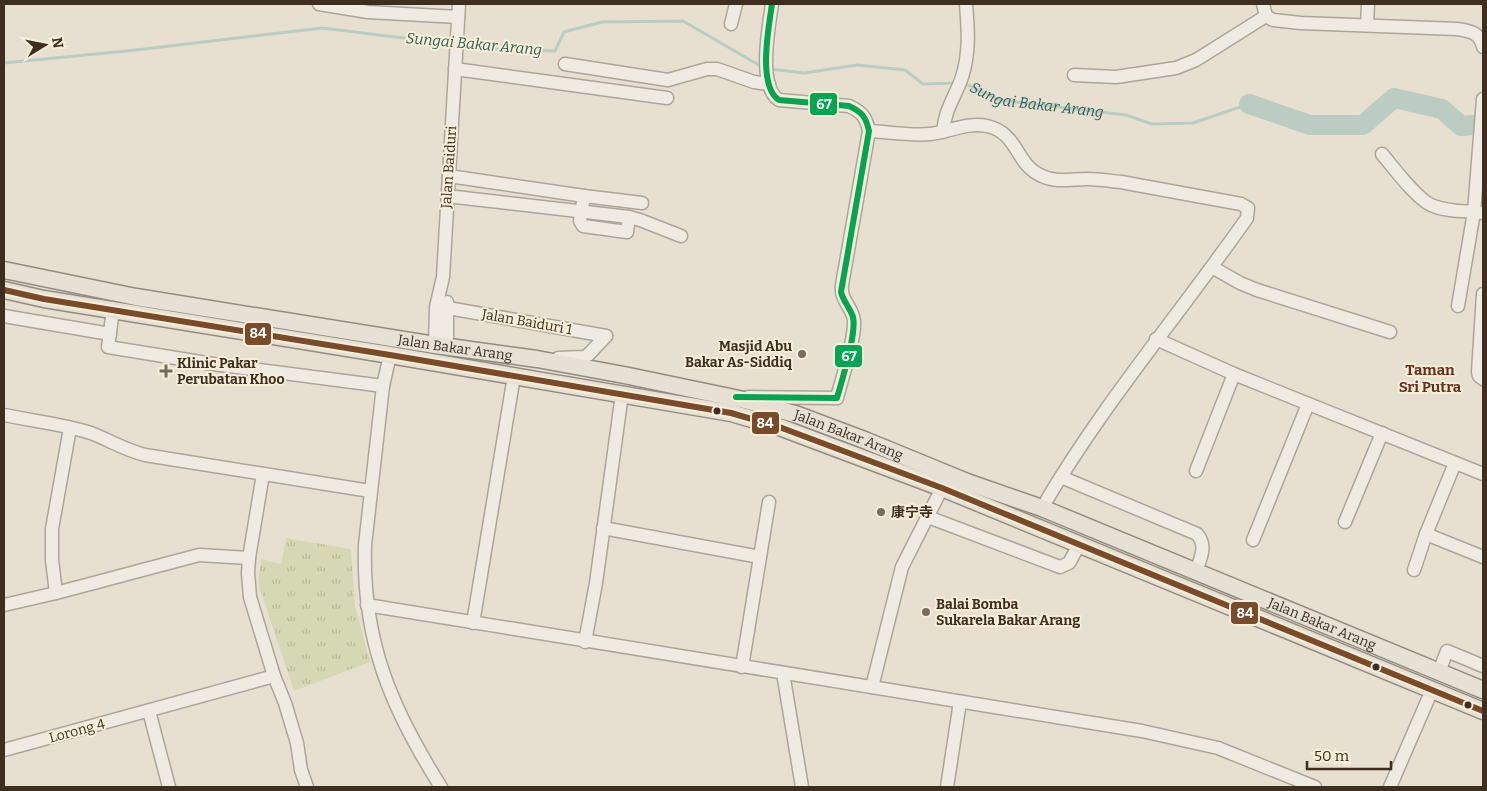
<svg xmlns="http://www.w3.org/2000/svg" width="1487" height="791" viewBox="0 0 1487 791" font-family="Bitter,'Noto Sans SC',serif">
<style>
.park{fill:url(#park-tufts)}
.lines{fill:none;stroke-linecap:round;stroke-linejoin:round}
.stream{stroke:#bcccc2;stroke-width:3}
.river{stroke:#bcccc2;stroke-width:20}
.minor-casing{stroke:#ada599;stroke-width:15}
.major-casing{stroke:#928b80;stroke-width:19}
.minor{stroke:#efebe3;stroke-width:12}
.major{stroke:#e6e1d4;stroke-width:16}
.bus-1-casing{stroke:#f7eed8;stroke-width:10}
.bus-2-casing{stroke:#f7eed8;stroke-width:10}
.bus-1{stroke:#7a4b2a;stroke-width:6}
.bus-2{stroke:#00a651;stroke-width:6}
.poi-dot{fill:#786c5e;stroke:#f7eed8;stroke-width:2}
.bus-dot{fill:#3d2e20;stroke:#f7eed8;stroke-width:2}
.labels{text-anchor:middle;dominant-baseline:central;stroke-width:4;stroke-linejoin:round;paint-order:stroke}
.street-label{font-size:14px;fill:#3d2e20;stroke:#f7eed8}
.poi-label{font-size:14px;font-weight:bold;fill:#3d2e20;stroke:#f7eed8;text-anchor:start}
.water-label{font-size:15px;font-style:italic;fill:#2f5d5a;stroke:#f7eed8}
.neighbourhood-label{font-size:15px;font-weight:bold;fill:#6b2e1e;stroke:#f7eed8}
.line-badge{stroke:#f7eed8;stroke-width:2}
.badge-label{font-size:14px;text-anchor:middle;font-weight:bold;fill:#fff}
</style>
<defs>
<pattern id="park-tufts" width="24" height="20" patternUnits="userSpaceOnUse" patternTransform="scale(1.25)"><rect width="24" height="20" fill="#d6d7b3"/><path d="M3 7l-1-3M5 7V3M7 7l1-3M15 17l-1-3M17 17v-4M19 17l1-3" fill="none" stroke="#b9b99a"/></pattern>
</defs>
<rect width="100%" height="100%" fill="#e7e0d1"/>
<polygon class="park" points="286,538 351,549 355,606 370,662 294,691 258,583 261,559 281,564"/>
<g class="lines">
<g class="stream">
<polyline points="459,45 494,49 555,51 564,32 602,22 683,21 764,68"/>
<polyline points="4,63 136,50 322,28 453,44"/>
<polyline points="770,69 804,73 857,65 905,70 923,84 955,83"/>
<path id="s1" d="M964,83L999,100L1126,115L1152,124L1193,123L1249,104"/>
</g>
<polyline class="river" points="1249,104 1310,125 1363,125 1394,98 1442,109 1461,126 1483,124"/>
<g class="minor-casing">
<g id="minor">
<polyline points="319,4 368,12 458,17"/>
<path d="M1263,4L1266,16L1273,20L1301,23L1457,29C1471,31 1480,33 1483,47"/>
<polyline points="731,24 736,4"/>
<polyline points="1367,25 1368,4"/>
<polyline points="565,64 668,80 707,69 717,69 754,82 769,84"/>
<polyline points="455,69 667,98"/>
<polyline points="1074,75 1116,77 1176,68 1196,60 1266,16"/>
<polyline points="1483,99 1474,212 1483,213"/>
<path d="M869,131C889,132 910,136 930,134C950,132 966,122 987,126C1019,133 1015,165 1042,176C1057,183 1071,179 1087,179C1099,179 1110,181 1121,182L1241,204L1248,208L1247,218C1179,315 1102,405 1042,508"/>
<path d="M943,132C945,108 955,98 962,77C970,52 968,29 966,4"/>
<path d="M1382,154C1394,168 1415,197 1431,205C1444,211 1460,211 1474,212L1458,306"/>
<polyline points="449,176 584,196"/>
<polyline points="447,196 629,217 640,220 681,236"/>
<polyline points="629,217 627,232 583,226 580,221 584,196 642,203"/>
<polyline points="1212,267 1240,283 1257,290 1390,332"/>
<polyline points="1483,294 1478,372 1479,376 1483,379"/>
<polyline points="447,302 447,346"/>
<polyline points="448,308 606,336"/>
<polyline points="113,310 108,347 213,364 383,386"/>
<polyline points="4,316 110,334"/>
<polyline points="1156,339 1234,374 1483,474"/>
<polyline points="435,345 436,307 443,277 459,4"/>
<path d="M390,355L383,386L365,545C362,640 391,708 441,787"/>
<polyline points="558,358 584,357 588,355 606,336"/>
<path d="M748,397L837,398C842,377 855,341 854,321C853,307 840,301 842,285L869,131C866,117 862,112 849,106L779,100C757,86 769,26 772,4"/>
<path d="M4,415C33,421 63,424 91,433C109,440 125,450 145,455L370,491"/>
<polyline points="1196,471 1234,374"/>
<polyline points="263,474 249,558 248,573 250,597 274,676 285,703 297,743 301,770 307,787"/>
<path d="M1061,477L1197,534C1207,545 1201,558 1196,571"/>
<polyline points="928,517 1060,567 1069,563 1079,545"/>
<polyline points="1345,522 1382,433"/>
<polyline points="603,528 760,557"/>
<polyline points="1426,534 1483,557"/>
<polyline points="1253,540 1308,404"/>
<polyline points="1414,570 1426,534 1455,463"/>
<polyline points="56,593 52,560 52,529 70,428"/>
<polyline points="4,605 56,593 199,555 249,558"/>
<polyline points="367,605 1142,731 1218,748 1315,787"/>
<polyline points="473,623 514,376"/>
<polyline points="585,642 596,583 622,394"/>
<polyline points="742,667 769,502"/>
<polyline points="1439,672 1447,651 1483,666"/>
<polyline points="783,673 802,787"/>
<polyline points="872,687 902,567 942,488"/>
<polyline points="149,711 169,787"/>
<polyline points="4,750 274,676"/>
<polyline points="947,787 960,702"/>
<polyline points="1390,787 1432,690"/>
</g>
</g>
<g class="major-casing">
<g id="major">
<path id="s2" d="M4,270L136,297L435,345L537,359L624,375L749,401L798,415L867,441L967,482L1042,508L1483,690"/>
<polyline points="4,290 44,299 390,355 731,413 782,428 942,488 1483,711"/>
</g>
</g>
<use href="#minor" class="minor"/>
<use href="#major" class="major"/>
<g class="bus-1-casing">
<polyline id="bus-1" points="4,290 44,299 390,355 731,413 782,428 942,488 1483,711"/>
</g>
<g class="bus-2-casing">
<path id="bus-2" d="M736,397L837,398C842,380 857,333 853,317C850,308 843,301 841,292L869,131C866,117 862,112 849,106L779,100C757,86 769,26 772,4"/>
</g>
<use href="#bus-1" class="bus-1"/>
<use href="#bus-2" class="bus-2"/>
</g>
<g class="poi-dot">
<circle cx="802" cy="354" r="5"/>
<path d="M163.5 363.5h5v5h5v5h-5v5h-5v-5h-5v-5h5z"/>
<circle cx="881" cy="512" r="5"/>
<circle cx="926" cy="612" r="5"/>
</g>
<g class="bus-dot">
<circle cx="717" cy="411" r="4.5"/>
<circle cx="1376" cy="667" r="4.5"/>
<circle cx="1468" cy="705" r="4.5"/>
</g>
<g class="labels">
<g class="street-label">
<text transform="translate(449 167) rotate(-86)">Jalan Baiduri</text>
<text transform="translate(527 322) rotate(10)">Jalan Baiduri 1</text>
<text stroke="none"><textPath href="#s2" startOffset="458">Jalan Bakar Arang</textPath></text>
<text stroke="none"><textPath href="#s2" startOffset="862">Jalan Bakar Arang</textPath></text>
<text stroke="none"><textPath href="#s2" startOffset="1372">Jalan Bakar Arang</textPath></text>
<text transform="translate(77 731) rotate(-15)">Lorong 4</text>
</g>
<g class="poi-label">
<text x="792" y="346" text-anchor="end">Masjid Abu<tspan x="792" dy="16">Bakar As-Siddiq</tspan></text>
<text x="177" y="363">Klinic Pakar<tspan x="177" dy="16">Perubatan Khoo</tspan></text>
<text x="891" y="512">康宁寺</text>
<text x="936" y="604">Balai Bomba<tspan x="936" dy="16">Sukarela Bakar Arang</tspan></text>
</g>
<g class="water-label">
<text transform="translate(474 44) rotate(5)">Sungai Bakar Arang</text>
<text stroke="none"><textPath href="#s1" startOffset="76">Sungai Bakar Arang</textPath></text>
</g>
<g class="neighbourhood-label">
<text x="1430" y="370">Taman<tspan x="1430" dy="17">Sri Putra</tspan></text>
</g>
</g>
<g class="line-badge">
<rect x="809" y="92" width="29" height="24" rx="5" fill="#00a651"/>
<rect x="244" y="322" width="28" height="24" rx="5" fill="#7a4b2a"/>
<rect x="834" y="344" width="29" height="24" rx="5" fill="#00a651"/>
<rect x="751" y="411" width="29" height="24" rx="5" fill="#7a4b2a"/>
<rect x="1230" y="601" width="29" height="24" rx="5" fill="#7a4b2a"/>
</g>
<g class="badge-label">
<text x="824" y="109">67</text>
<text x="258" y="338">84</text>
<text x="849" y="361">67</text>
<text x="765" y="428">84</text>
<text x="1245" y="618">84</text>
</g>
<rect width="1487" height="791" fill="none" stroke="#3d2e20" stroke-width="10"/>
<g transform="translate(45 45) rotate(80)" stroke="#f7eed8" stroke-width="4" paint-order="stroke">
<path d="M0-4L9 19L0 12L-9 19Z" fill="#3d2e20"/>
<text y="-8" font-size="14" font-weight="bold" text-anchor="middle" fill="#3d2e20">N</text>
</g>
<path d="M1307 761v8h84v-8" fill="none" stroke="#3d2e20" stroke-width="2.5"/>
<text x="1314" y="761" font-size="15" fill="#3d2e20" stroke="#f7eed8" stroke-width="4" paint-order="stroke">50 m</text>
</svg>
